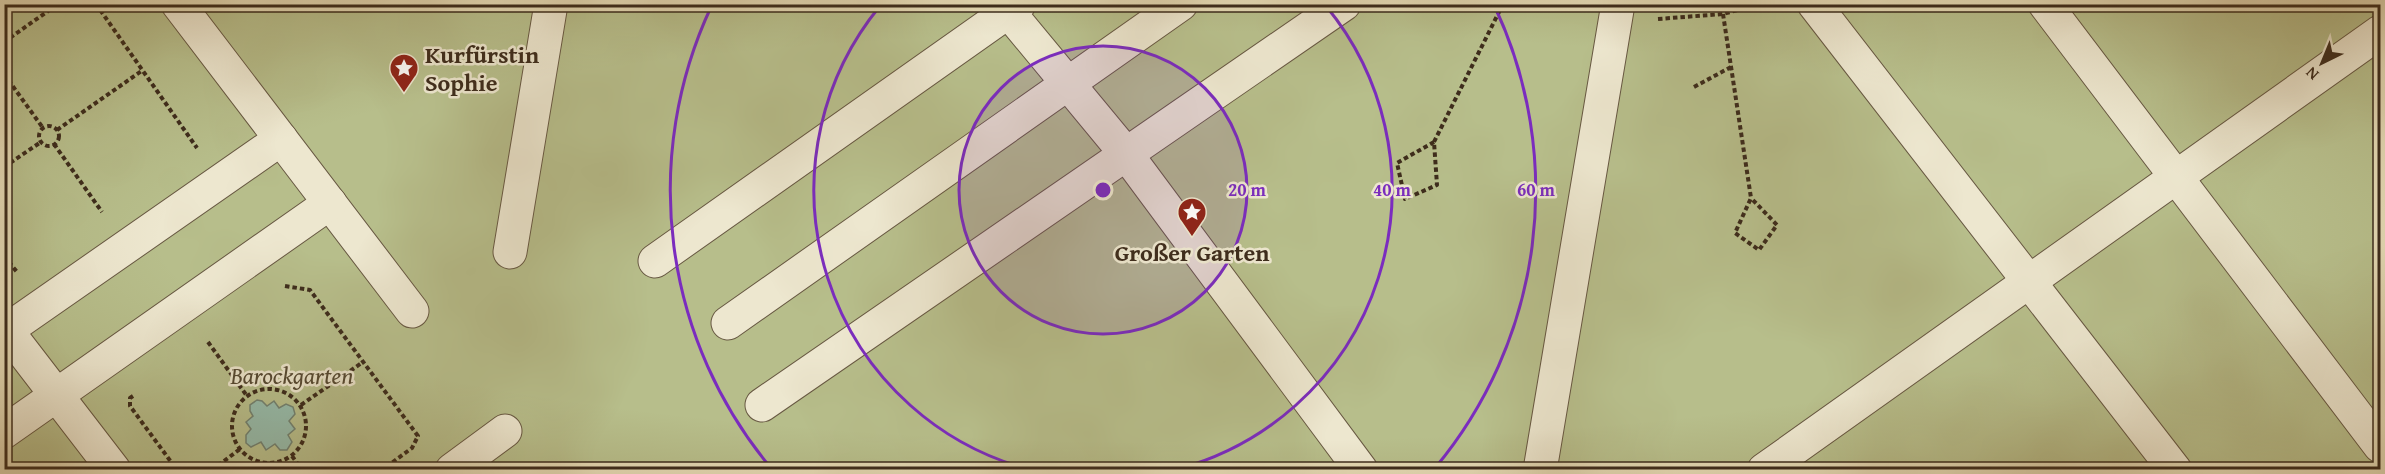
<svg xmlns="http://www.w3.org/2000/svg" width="2385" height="474" viewBox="0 0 2385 474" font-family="'Gentium Book Plus',serif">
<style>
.green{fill:#b7be8b;stroke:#7a7554;stroke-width:1.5}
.water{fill:#96bbaa;stroke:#728271;stroke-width:1.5}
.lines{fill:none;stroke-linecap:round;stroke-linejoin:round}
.pedestrian-casing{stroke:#675842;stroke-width:35}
.path{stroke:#3d2c1c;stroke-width:4;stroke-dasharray:4.5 3;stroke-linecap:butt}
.pedestrian{stroke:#ede7cf;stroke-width:33}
.ring{fill:none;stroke:#7b2cbf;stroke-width:3}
.labels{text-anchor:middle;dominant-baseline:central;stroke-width:5;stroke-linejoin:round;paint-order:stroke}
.poi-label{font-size:24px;font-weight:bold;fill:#3d2c1c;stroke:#ede7cf;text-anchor:start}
.park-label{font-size:24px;font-style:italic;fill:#554932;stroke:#ede7cf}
.centre{fill:#7b2cbf;stroke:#ede7cf;stroke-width:3}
.ring-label{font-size:18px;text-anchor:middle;font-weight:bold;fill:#7b2cbf;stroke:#ede7cf;stroke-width:5;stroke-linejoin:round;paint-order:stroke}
</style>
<rect width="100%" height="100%" fill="#e4dab5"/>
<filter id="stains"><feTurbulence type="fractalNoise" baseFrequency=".00333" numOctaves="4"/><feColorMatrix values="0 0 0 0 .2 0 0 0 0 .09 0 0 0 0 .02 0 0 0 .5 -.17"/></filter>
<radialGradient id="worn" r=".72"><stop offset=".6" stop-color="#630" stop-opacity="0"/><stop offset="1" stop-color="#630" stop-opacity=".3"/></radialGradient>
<polygon class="green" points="4,5 2380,5 2380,469 5,469"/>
<polygon class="water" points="257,400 262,401 267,406 274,401 279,408 286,404 293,407 295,414 289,421 295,429 288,435 292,442 287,450 280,450 275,444 266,450 261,442 251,447 246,443 246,435 251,429 246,422 253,416 250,411 250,405"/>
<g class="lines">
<g class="pedestrian-casing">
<g id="pedestrian">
<polyline points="178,4 412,311"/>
<polyline points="1002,4 1127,155 1361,470"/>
<polyline points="1814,4 2175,470"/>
<polyline points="2045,4 2380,446"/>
<polyline points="510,252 551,4"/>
<polyline points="655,261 1019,4"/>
<polyline points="728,323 1181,4"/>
<polyline points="4,327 114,470"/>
<polyline points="4,332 281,139"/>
<polyline points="762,405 1344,4"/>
<polyline points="4,432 330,203"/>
<polyline points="452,470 505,431"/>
<polyline points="1540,470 1618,4"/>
<polyline points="1764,470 2380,32"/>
</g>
</g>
<g class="path">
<polyline points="96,4 197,148"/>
<polyline points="1563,4 1576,8"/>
<polyline points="1723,14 1751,198 1735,233 1759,250 1777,225 1751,198"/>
<polyline points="1658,19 1723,14 1760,4"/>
<polyline points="4,42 58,4"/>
<polyline points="4,74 43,128"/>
<polyline points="1694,87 1731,67"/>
<circle cx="49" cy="136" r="10"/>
<polyline points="57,130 143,70"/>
<polyline points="1434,142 1397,163 1405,199 1437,185 1434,142 1503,4"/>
<polyline points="54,144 102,212"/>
<polyline points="4,167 41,142"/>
<polyline points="4,256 17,272"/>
<polyline points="285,286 310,290 418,436 412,448 382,470"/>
<polyline points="208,342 247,396"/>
<circle cx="269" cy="426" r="37"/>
<polyline points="133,396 130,398 130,406 177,470"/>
<polyline points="301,405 363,362"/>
<polyline points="292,456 302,470"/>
<polyline points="212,470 240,449"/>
</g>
<use href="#pedestrian" class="pedestrian"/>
</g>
<circle cx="1103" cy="190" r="144" fill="#7b2cbf" fill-opacity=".12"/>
<g class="ring">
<circle cx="1103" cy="190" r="144"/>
<path d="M1028 469A289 289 0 0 1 880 6M1326 6A289 289 0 0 1 1178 469"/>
<path d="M771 468A433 433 0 0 1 711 7M1495 7A433 433 0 0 1 1435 468"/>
</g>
<defs>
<g id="sight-pin" transform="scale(1.5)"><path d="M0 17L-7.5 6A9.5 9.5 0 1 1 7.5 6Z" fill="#8f2418" stroke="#ede7cf"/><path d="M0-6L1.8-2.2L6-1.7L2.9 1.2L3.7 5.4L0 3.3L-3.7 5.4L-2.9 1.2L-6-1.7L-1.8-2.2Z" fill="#fff"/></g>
</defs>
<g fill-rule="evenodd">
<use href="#sight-pin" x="404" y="68"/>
<use href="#sight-pin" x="1192" y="212"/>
</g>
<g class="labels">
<g class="poi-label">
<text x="425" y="54">Kurfürstin<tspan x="425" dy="28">Sophie</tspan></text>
<text x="1192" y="252" text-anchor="middle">Großer Garten</text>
</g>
<g class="park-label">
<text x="292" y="375">Barockgarten</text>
</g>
</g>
<circle cx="1103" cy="190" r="9" class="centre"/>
<g class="ring-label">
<text x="1247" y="196">20 m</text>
<text x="1392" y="196">40 m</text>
<text x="1536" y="196">60 m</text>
</g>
<rect width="2385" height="474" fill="none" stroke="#e4dab5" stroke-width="24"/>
<rect x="6" y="6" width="2373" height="462" fill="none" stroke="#3d2c1c" stroke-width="3"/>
<rect x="12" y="12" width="2361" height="450" fill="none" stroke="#3d2c1c" stroke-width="1.5"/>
<g transform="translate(2322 63) rotate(223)" stroke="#ede7cf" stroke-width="4.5" paint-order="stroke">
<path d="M0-4.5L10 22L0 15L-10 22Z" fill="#3d2c1c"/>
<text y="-9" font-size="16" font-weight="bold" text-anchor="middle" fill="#3d2c1c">N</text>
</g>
<rect width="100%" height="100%" filter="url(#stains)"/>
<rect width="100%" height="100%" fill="url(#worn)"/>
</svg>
